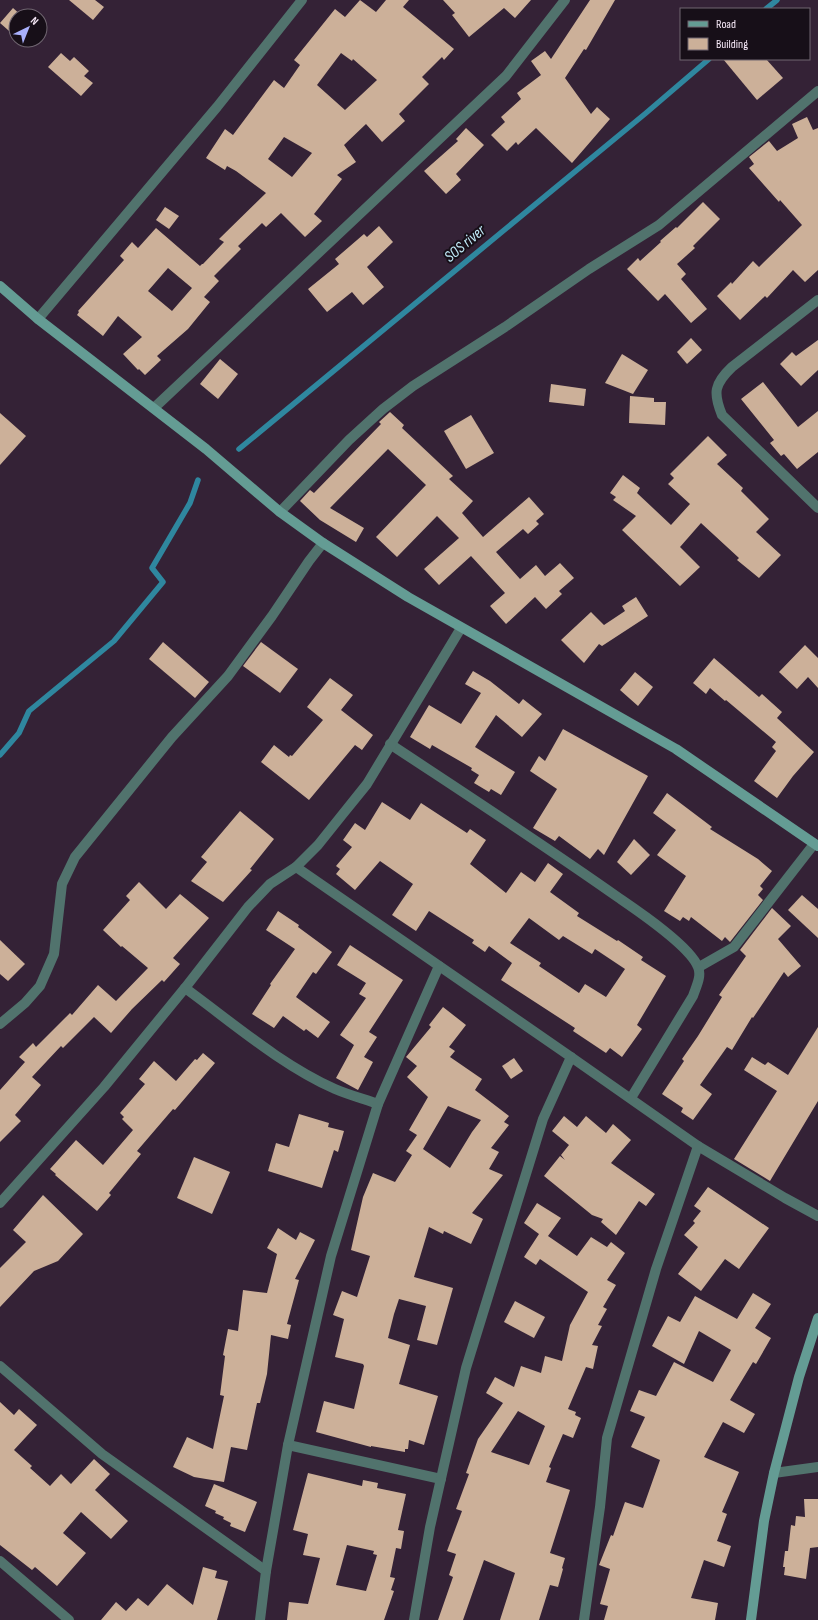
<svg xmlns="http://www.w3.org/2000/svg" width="818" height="1620" viewBox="0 0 818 1620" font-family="'Sofia Sans Condensed',sans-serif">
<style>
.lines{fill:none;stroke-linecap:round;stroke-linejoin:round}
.stream{stroke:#2f879f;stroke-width:5.5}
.building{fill:#ccb099;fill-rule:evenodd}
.street{stroke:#51736d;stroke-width:10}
.secondary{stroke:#649c94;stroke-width:10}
.labels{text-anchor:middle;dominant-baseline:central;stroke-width:4;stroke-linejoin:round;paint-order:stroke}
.water-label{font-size:16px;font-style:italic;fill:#c0eaf8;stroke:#170f18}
</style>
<rect width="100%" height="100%" fill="#342236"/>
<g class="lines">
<g class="stream">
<polyline points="766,9 777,0"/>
<polyline points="239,449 646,113 709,59"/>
<polyline points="0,755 19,733 29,711 114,641 163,582 152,568 190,503 198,480"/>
</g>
</g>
<g class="building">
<polygon points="69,0 95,0 104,7 93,20"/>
<path d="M360,0L376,12L386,0H409L403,7L454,49L444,60L442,57L422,77L429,84L399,114L405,121L382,142L366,124L344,145L356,162L337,175L342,179L314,214L322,221L305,237L281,213L266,227L262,223L238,246L241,249L214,276L219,281L204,297L210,302L188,329L157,356L161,360L145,375L139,369L138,370L123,354L142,337L118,316L103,336L77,315L79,312L78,311L124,260L120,256L132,242L138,248L156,228L200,266L202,264H203L224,242L219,239L266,193L236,171L227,166L225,170L206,158L225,129L233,135L274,80L284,88L300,65L294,60L335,9L345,17ZM341,53L352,61L353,59L377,80L345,110L317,85ZM284,137L312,153L292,177L268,159ZM168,268L192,288L172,311L148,291Z"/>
<polygon points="443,0 531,0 515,18 504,8 469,37 452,15 455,13"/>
<polygon points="590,0 615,0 586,50 584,49 565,78 591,114 597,107 610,119 572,163 536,128 518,145 516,142 507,151 491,135 505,122 501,117 521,99 517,93 541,75 531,61 545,51 551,59"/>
<polygon points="13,8 22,16 16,16 16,37 0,23"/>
<polygon points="61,53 70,61 74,57 89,71 84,76 93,83 81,96 48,67"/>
<polygon points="723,59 766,59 783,78 757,100"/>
<polygon points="807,117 813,130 818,128 818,270 805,282 793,270 767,298 765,296 740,320 717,296 731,282 732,284 753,261 759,267 802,225 780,200 779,202 749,168 754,164 749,157 769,141 777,151 798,138 792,124"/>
<polygon points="466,128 484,145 456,174 461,180 446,194 424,171 458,141 456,139"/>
<polygon points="703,202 720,219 693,246 695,248 677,264 686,274 681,279 707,309 691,323 665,294 658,301 627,269 638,258 640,261 661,242 660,241 676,227 677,228"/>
<polygon points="165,207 179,216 169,229 156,220"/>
<polygon points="379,226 393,242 367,267 384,287 363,305 352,292 327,312 308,289 339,264 335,259 364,234 367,237"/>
<polygon points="691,338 702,350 687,364 677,352"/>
<polygon points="818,340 818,370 801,386 780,364 792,352 796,356"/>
<polygon points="622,354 648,370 633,394 605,383"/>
<polygon points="220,359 238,374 218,399 200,384"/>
<polygon points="763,382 798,427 818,411 818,452 797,469 784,454 781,456 770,443 774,440 741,399"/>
<polygon points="551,384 586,389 584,406 549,402"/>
<polygon points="630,396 654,398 654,402 666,402 665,425 629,423"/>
<polygon points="390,412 404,425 402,428 453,476 449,479 473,501 462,513 483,537 529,497 544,514 536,521 539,524 528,534 523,529 496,552 520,579 536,565 545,576 560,563 574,578 559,591 562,594 546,609 535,597 506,624 490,606 505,593 471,556 439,585 424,569 459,538 437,516 397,557 376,537 426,485 388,449 330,508 364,528 356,542 320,520 300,501 310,490 314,493 381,424 379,422"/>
<polygon points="0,413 26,436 0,465"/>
<polygon points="471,415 494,453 466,469 444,431"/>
<polygon points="708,436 727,455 717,464 743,488 741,491 769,519 756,532 781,555 759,578 737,560 739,558 701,523 680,547 700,567 680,586 622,530 636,516 613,500 616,497 610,493 623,475 640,488 637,493 671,525 690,504 668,484 674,478 670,474"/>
<polygon points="636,597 648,616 602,646 599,644 584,663 561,640 591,612 604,625 625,611 622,606"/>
<polygon points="163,642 209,682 195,698 149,659"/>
<polygon points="261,642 298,669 280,693 243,666"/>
<polygon points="805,645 818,658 818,688 808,677 797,689 779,672"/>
<polygon points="714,658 759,697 762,694 782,712 777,718 814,752 793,776 777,798 754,781 776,751 772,747 776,742 726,700 725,701 710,688 706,694 693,683"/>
<polygon points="473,671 490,681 519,704 523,699 542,714 522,737 496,715 475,747 515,772 501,795 491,789 489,792 474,783 479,775 471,770 472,768 432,745 430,749 410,737 429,705 461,724 481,693 465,684"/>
<polygon points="635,672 653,687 638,706 620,690"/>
<polygon points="330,678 353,695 341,710 373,735 362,750 355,745 309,800 261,762 274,745 289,757 290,755 292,756 323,720 307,707"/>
<polygon points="563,729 648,776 604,855 598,849 590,859 559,836 555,841 533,828 557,789 530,771 539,756 545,761"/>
<polygon points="667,793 712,827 710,829 758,859 772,871 760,886 763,889 758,895 763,900 730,942 725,937 722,941 691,917 689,921 683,917 680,921 664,911 686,876 657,855 676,830 653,813"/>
<path d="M382,802L410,820L421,803L467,833L470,829L486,840L470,864L506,893L521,872L535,882L548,863L563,874L550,892L579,913L577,916L617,941L618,940L643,957L641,960L666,976L637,1025L642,1029L622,1057L610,1048L606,1053L573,1031L575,1028L501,980L512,963L489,946L485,952L472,943L474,940L429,911L416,931L392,915L413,884L380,861L355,890L336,874L340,869L336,866L352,847L343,840L355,823L365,830ZM529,918L559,940L563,936L592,954L595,949L625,969L606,997L585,984L579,993L539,966L541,963L510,943Z"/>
<polygon points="240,811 274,839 250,869 252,870 223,902 191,881 207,862 201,857"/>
<polygon points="634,839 650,855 631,875 617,862"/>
<polygon points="139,882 166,909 180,894 209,918 173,958 180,964 164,982 162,980 132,1009 111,1033 94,1017 63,1048 61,1046 32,1077 41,1085 15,1115 21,1121 0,1142 0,1090 25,1062 19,1057 33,1043 36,1047 70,1013 72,1015 98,985 116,1001 148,968 122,946 121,947 103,930 130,900 126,896"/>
<polygon points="802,895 818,909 818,938 788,910"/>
<polygon points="772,908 791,926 778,939 801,966 788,977 784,972 753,1018 752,1017 732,1050 727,1047 700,1085 712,1094 693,1120 681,1112 683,1108 662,1094 684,1061 682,1059 698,1036 722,997 719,995 746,956 740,950"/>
<polygon points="278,911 299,925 298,927 332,952 316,974 313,972 296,997 330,1022 318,1038 306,1029 304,1031 283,1016 274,1028 252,1014 271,985 270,984 295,949 266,930"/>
<polygon points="0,940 25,964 8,981 0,974"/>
<polygon points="350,945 403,980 369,1032 377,1037 364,1057 373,1062 358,1090 336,1078 354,1045 340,1035 366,998 359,994 366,983 337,965"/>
<path d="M443,1007L466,1025L449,1047L455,1051L450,1057L482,1079L475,1090L509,1116L504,1122L509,1125L491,1148L499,1152L489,1169L503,1175L472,1213L483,1219L471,1244L444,1231L443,1234L429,1227L414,1277L453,1288L437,1345L417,1340L426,1306L399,1299L394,1314L388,1338L410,1345L399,1384L438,1396L424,1445L409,1440L408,1449H405V1452L371,1446V1447L316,1432L324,1401L354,1409L364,1366L363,1364L335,1357L344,1319L333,1315L342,1291L357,1297L370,1256L351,1250L363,1197L373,1173L395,1182L412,1155L406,1151L417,1135L409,1130L428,1097L407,1077L417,1066L406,1057L431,1027L429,1025ZM448,1106L481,1120L472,1132L450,1168L423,1149Z"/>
<polygon points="818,1027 818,1101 770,1181 734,1159 777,1091 744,1070 752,1057 765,1065 768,1062 788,1075"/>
<polygon points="203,1053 215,1063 175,1110 173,1109 137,1151 141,1154 109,1193 111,1195 97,1211 55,1175 56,1174 50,1169 76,1140 103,1165 133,1130 122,1119 124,1117 120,1113 145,1084 139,1079 154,1061 176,1081 195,1059 197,1060"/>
<polygon points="514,1058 523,1071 511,1079 502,1066"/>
<polygon points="299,1114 329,1123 328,1127 344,1131 338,1152 334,1150 322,1188 268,1171 276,1143 289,1147"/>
<polygon points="564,1116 577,1127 586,1116 606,1133 613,1124 631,1140 611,1163 655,1194 646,1206 639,1201 616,1235 601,1222 603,1219 592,1215 544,1176 560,1156 565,1160 561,1155 569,1145 552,1131"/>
<polygon points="194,1157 230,1172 212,1214 177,1198"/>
<polygon points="708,1187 769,1228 739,1269 725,1259 701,1291 678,1274 698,1247 684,1235 695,1223 693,1221 701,1211 694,1206"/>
<polygon points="43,1195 83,1234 58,1261 34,1271 0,1307 0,1268 26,1242 13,1230"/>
<path d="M537,1203L561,1218L548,1236L577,1256L591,1237L607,1247L611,1242L625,1253L607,1280L616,1285L603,1307L607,1309L598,1325L602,1326L592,1345L598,1346L593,1369L586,1367L568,1409L576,1412L575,1415L581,1418L573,1438L563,1434L549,1467L551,1468L546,1482L570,1490L550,1553L565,1558L562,1568L563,1569L558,1587L550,1585L539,1620H500L515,1573L484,1560L463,1620H438L453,1577L449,1575L456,1554L447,1551L462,1511L456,1509L469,1474L466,1473L478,1439L503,1403L486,1393L495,1377L514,1387L521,1366L541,1373L545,1356L562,1361L570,1325L588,1292L540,1259L536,1265L524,1257L539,1234L524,1223ZM518,1411L545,1426L529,1465L491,1452Z"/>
<polygon points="278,1228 296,1240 300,1232 315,1240 295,1279 299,1280 287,1324 291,1325 288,1339 271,1335 267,1374 260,1403 257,1403 247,1450 231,1447 224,1482 194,1477 173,1467 187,1437 213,1449 224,1396 220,1395 225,1356 223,1355 228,1329 238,1331 243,1290 267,1293 277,1254 267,1248"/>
<polygon points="753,1293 771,1304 755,1328 771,1338 756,1364 753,1362 730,1400 755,1414 744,1433 723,1422 704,1457 739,1472 722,1512 727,1514 717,1541 731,1546 724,1567 704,1560 691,1598 718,1603 715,1620 604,1620 608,1606 600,1604 610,1569 599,1565 611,1535 613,1536 625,1502 643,1508 660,1460 631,1447 645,1417 630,1411 639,1390 656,1396 674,1362 713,1382 731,1350 699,1331 684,1364 652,1346 668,1316 680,1322 695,1296 737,1319"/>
<polygon points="515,1301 545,1317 534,1338 504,1322"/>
<polygon points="0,1402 14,1415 19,1409 37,1425 14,1450 32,1466 30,1468 50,1486 61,1474 71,1484 94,1459 110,1474 95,1490 128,1521 111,1539 81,1512 63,1533 86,1553 57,1586 35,1567 32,1570 0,1545"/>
<path d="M308,1473L362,1486L363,1480L378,1483L377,1488L406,1494L398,1530L404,1531L401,1549L396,1548L390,1577L395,1578L391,1590L394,1591L384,1620H287L289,1602L308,1604L320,1558L303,1555L308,1534L293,1530ZM347,1545L374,1551L373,1554L377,1555L366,1591L336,1585Z"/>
<polygon points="214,1484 257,1502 245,1532 230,1526 231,1523 223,1519 224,1517 215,1513 216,1511 205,1506"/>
<polygon points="804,1499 818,1499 818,1547 810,1548 806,1579 784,1575 785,1567 783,1567 785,1551 788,1551 791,1525 795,1526 796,1516 805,1517"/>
<polygon points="203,1567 217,1571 215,1578 228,1581 217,1620 101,1620 116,1602 126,1611 138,1598 148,1606 167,1584 193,1605"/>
</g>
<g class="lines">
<g class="street">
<path d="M818,300L732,367C714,384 713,393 722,415L818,508"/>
<polyline points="38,319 217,107 302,0"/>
<polyline points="154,408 506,76 565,0"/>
<polyline points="280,512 349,440 383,409 413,386 505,327 589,269 659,225 818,91"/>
<path d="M390,744C467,795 544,845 619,898C638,911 690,946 698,967C702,976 696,987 693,996L631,1098"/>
<polyline points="296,867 571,1057 698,1146 785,1198 818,1216"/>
<polyline points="699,967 734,947 814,844"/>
<path d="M185,988C233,1023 281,1065 335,1089C349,1095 364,1099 378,1104"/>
<polyline points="0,1024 25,1003 40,986 54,954 62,884 75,857 172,737 228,676 272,616 309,561 323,543"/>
<polyline points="0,1203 104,1087 185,988 248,907 270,884 296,867 318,845 342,815 367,784 461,628"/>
<polyline points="0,1366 102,1454 266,1571"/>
<polyline points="288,1445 441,1479"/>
<polyline points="774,1473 818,1467"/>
<polyline points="0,1561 69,1620"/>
<polyline points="260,1620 266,1571 288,1445 331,1256 378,1104 439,966"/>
<polyline points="414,1620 430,1527 466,1368 543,1119 571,1057"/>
<polyline points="584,1620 600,1507 607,1438 656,1269 698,1146"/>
</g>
<g class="secondary">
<polyline points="0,286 38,319 206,449 280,512 323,543 408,597 676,749 818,846"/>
<polyline points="751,1620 764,1521 774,1473 799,1377 818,1318"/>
</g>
</g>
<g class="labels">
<g class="water-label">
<text transform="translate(465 244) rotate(-40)">SOS river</text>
</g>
</g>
<rect x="680" y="8" width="130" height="52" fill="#170f18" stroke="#706671"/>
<rect x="688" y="21" width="20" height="6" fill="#649c94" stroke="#706671"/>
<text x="716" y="28" font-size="12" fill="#f6e9f7">Road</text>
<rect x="688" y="38" width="20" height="12" fill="#ccb099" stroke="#706671"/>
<text x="716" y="48" font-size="12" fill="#f6e9f7">Building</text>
<g transform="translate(28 28) rotate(43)"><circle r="19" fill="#170f18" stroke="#706671"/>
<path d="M0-3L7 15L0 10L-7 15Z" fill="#a9b0fc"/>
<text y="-6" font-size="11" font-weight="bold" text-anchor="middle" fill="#f6e9f7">N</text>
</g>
</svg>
